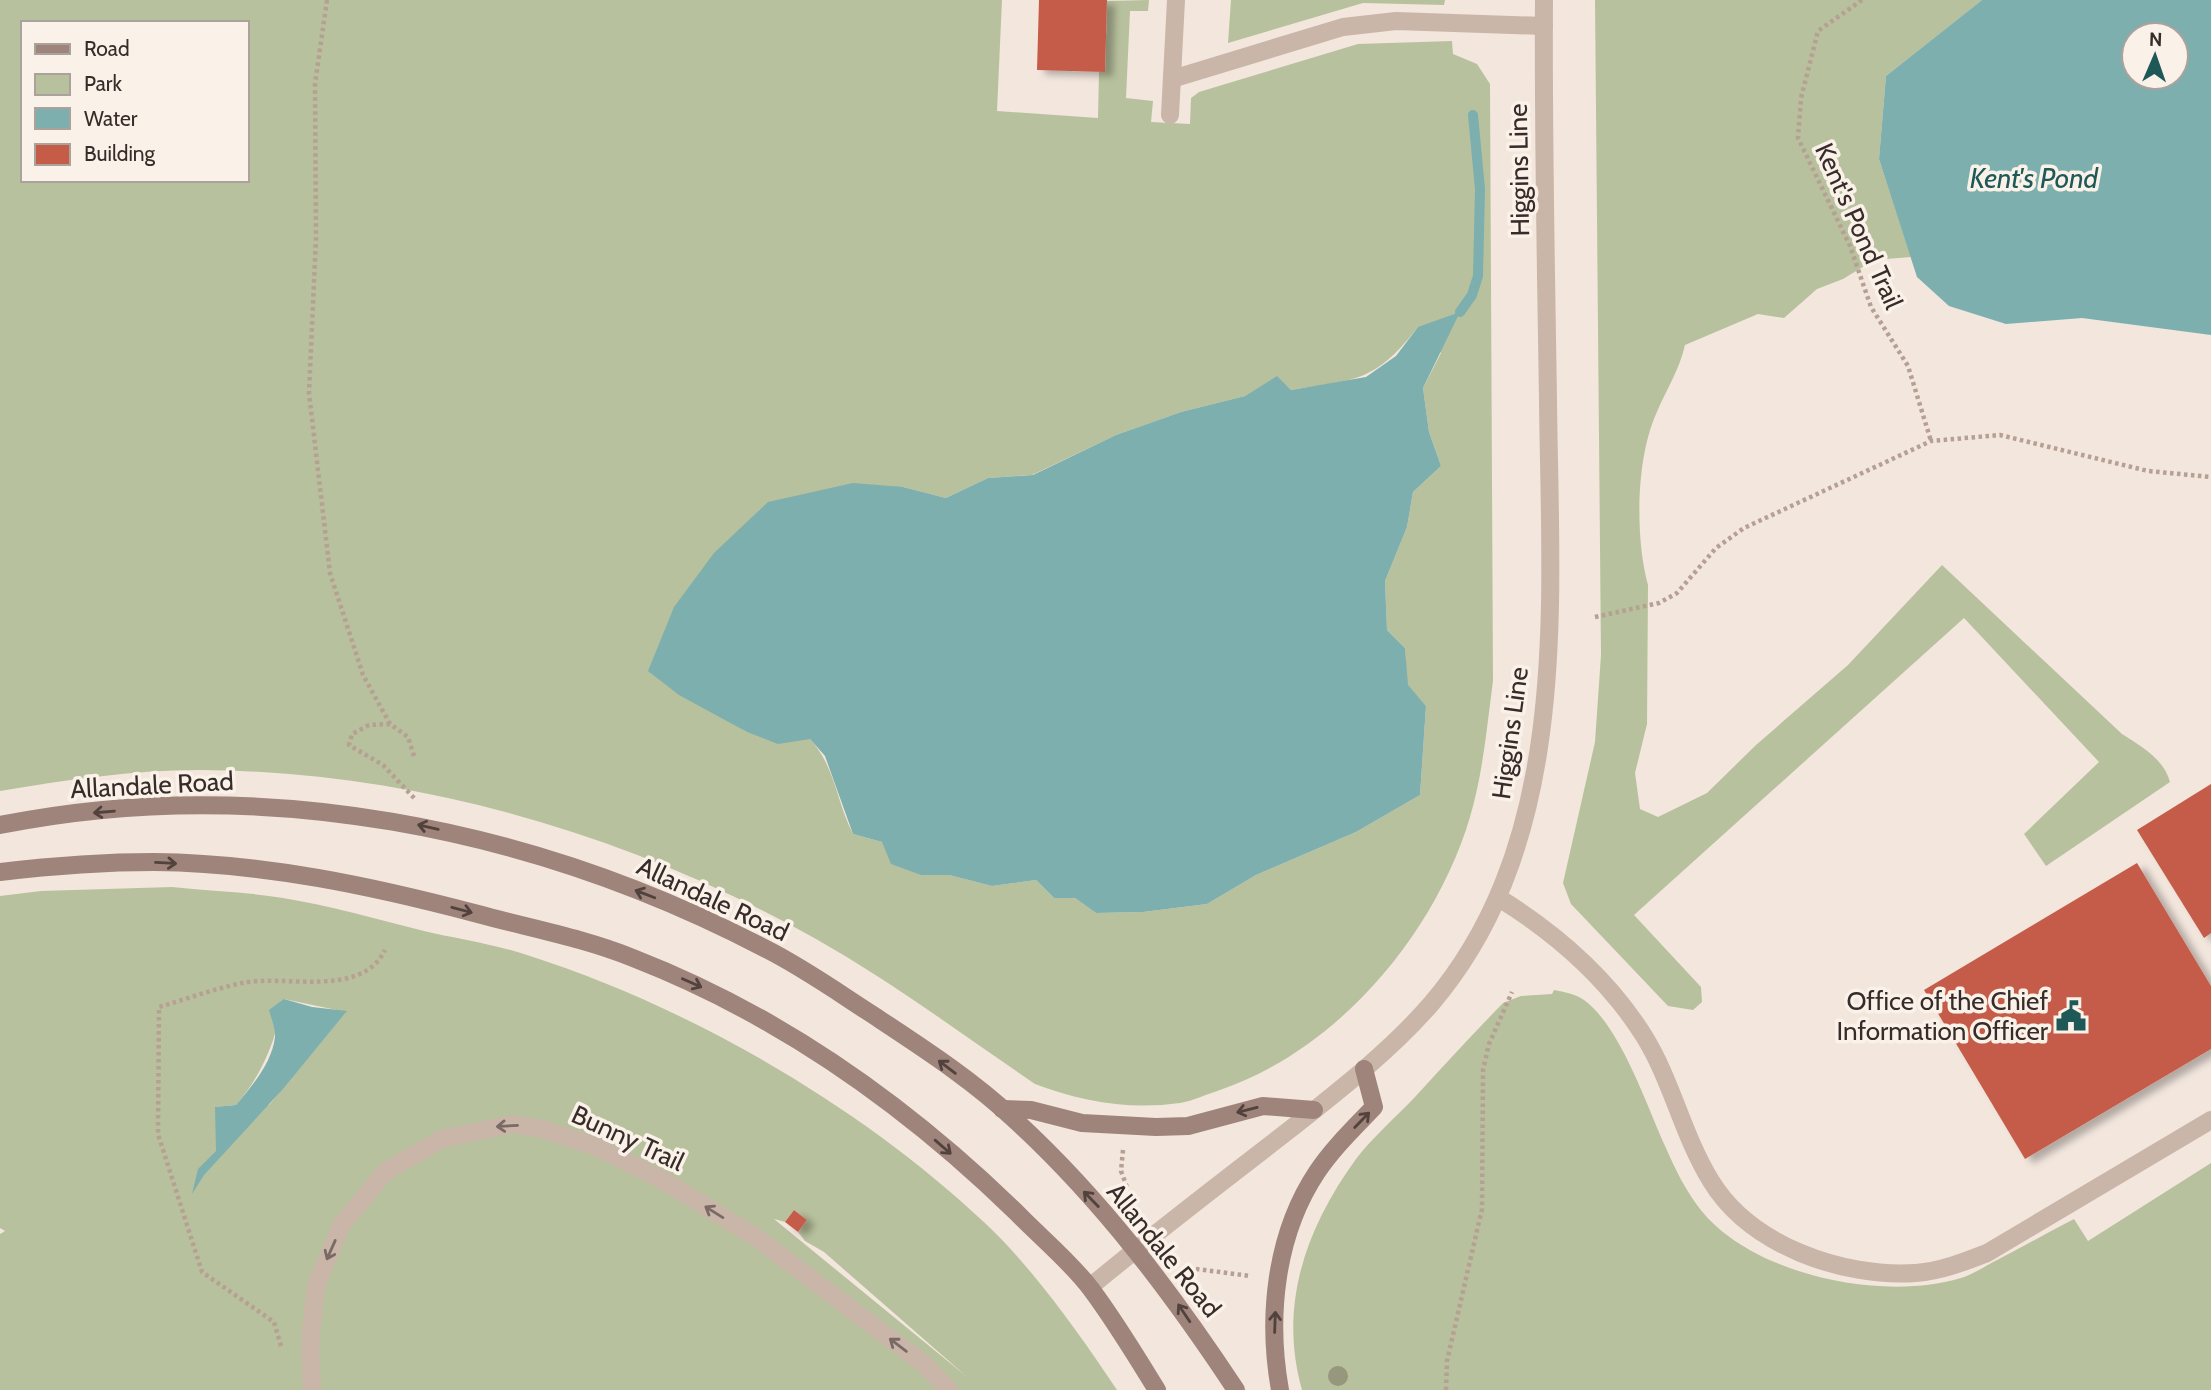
<svg xmlns="http://www.w3.org/2000/svg" width="2211" height="1390" viewBox="0 0 2211 1390" font-family="Cabin,sans-serif">
<style>
.green{fill:#b8c19d;fill-rule:evenodd}
.water{fill:#7cafad;fill-rule:evenodd}
.lines{fill:none;stroke-linecap:round;stroke-linejoin:round}
.stream{stroke:#7cafad;stroke-width:10}
.building{fill:#c55c48;filter:url(#shadow)}
.path{stroke:#b69f93;stroke-width:4.5;stroke-dasharray:3.5 3.5;stroke-linecap:butt}
.service{stroke:#cab5a9;stroke-width:18}
.tertiary{stroke:#cab5a9;stroke-width:18}
.secondary{stroke:#9e847a;stroke-width:18}
.tree{fill:#96977c}
.oneway{stroke:#51423d}
.oneway2{stroke:#796a63}
.labels{text-anchor:middle;dominant-baseline:central;stroke-width:7;stroke-linejoin:round;paint-order:stroke}
.street-label{font-size:26px;fill:#372c29;stroke:#faf1e9}
.poi-label{font-size:26px;fill:#372c29;stroke:#faf1e9;text-anchor:end}
.water-label{font-size:28px;font-style:italic;fill:#1e5958;stroke:#faf1e9}
</style>
<defs>
<filter id="shadow"><feDropShadow dx="8" dy="4.5" stdDeviation="3.5" flood-color="#0004"/></filter>
</defs>
<rect width="100%" height="100%" fill="#f2e6dd"/>
<g class="green">
<path d="M0,0H1002L997,111L1098,118L1099,72H1105L1107,1L1149,0L1148,11H1130L1126,98L1153,101L1151,122L1190,124L1191,98L1199,92L1358,44L1452,41L1453,54L1477,64L1490,84L1493,681C1487,726 1483,773 1470,817C1435,935 1337,1050 1220,1090C1207,1094 1193,1101 1180,1103C1129,1110 1082,1102 1035,1084C963,1035 892,982 816,939C629,834 414,771 199,770C132,770 66,780 0,791ZM23,23H247V180H23ZM1418,327L1441,353L1423,388L1429,432L1441,466L1413,492L1407,527L1385,581L1387,630L1405,648L1407,685L1426,706L1420,795L1356,832L1256,875L1207,904L1143,912L1096,913L1075,898H1054L1036,880L992,886L949,875H921L882,842L853,834C836,801 836,768 810,739L747,732L717,713L903,487L946,498L988,478L1032,475L1116,435L1181,412L1245,396L1277,377L1291,390C1357,379 1374,383 1418,327Z"/>
<polygon points="1231,0 1445,0 1444,5 1363,3 1228,43"/>
<path d="M1595,0H1982L1886,76L1879,159L1911,257L1874,260L1843,279L1817,289L1784,318L1758,314L1685,345C1679,371 1666,390 1656,414C1636,459 1635,538 1648,585L1647,724L1635,773L1640,809L1658,817L1707,793L1756,745L1848,665L1942,565L2122,734C2141,746 2164,759 2170,782L2046,866L2024,834L2099,762L1964,618L1634,915L1701,987L1702,1002L1693,1010L1668,1006L1571,904L1563,883L1595,742L1601,655Z"/>
<path d="M172,887C209,891 247,892 283,898C331,906 377,919 424,931C458,939 494,944 527,955C690,1007 861,1106 986,1224C1032,1267 1082,1337 1117,1390H0V1234L5,1231L0,1228V896L41,891ZM284,999L346,1012L269,1105L215,1107L236,1105C264,1072 275,1041 284,999ZM794,1210L807,1220L798,1232L805,1241L824,1252L966,1376L774,1219L785,1222Z"/>
<path d="M1554,990C1564,992 1576,994 1584,1000C1621,1027 1647,1107 1666,1148C1675,1169 1686,1191 1700,1209C1752,1275 1882,1302 1961,1278C1974,1274 1987,1265 1999,1259C2024,1246 2049,1232 2074,1219L2088,1241L2211,1163V1390H1302C1278,1305 1306,1228 1356,1159C1373,1137 1396,1117 1415,1097C1444,1065 1473,1034 1503,1003L1521,996L1552,994Z"/>
</g>
<g class="water">
<path d="M1982,0H2211V335L2082,318L2006,324L1949,306L1917,277L1879,159L1886,76ZM2134,35H2176V77H2134Z"/>
<polygon points="1460,312 1423,388 1429,432 1441,466 1413,492 1407,527 1385,581 1387,630 1405,648 1408,685 1426,706 1420,795 1356,832 1256,875 1207,904 1143,912 1096,913 1075,898 1054,898 1036,880 992,886 949,875 921,875 891,864 882,842 853,834 825,756 810,739 778,744 747,732 679,695 648,671 674,607 714,553 768,502 853,483 903,487 946,498 988,478 1033,475 1116,435 1181,412 1245,396 1277,376 1291,390 1366,377 1396,356 1418,327"/>
<path d="M284,999L312,1007L347,1011L283,1089L204,1175L192,1194L198,1169L216,1151L215,1107L236,1105C252,1086 272,1063 275,1037C276,1029 271,1018 269,1010Z"/>
</g>
<g class="lines">
<polyline class="stream" points="1460,312 1472,295 1478,276 1480,189 1473,115"/>
</g>
<g class="building">
<polygon points="1039,0 1107,0 1105,72 1037,70"/>
<polygon points="2211,784 2211,933 2204,938 2137,830"/>
<polygon points="2137,863 2211,986 2211,1049 2025,1159 1924,990"/>
<polygon points="794,1210 807,1220 798,1232 785,1222"/>
</g>
<g class="lines">
<g class="path">
<polyline points="327,0 315,84 316,238 309,393 330,573 363,675 390,724 408,737 414,756"/>
<polyline points="1862,0 1818,31 1801,98 1798,138 1850,246 1871,307 1908,366 1931,441"/>
<polyline points="1595,617 1659,603 1677,593 1716,548 1744,528 1931,441 2000,435 2148,471 2211,477"/>
<polyline points="390,724 369,725 352,734 349,745 383,765 415,799"/>
<polyline points="1123,1150 1121,1171 1128,1190"/>
<polyline points="1189,1268 1250,1276"/>
<path d="M281,1346L274,1322L202,1272L158,1134L159,1007C186,999 214,989 242,983C285,974 361,999 385,950"/>
<polyline points="1446,1390 1447,1361 1482,1209 1483,1070 1489,1044 1512,992"/>
</g>
<g class="service">
<polyline points="1172,79 1343,27 1396,21 1544,26"/>
<polyline points="1170,115 1176,0"/>
<path d="M1499,898C1557,934 1607,977 1644,1036C1672,1081 1683,1136 1711,1181C1750,1245 1842,1278 1916,1273C1941,1271 1964,1262 1987,1253L2211,1120"/>
<polyline points="312,1390 310,1343 316,1285 342,1224 385,1172 441,1139 513,1124 542,1129 592,1145 661,1179 754,1236 924,1364 949,1390"/>
</g>
<path class="tertiary" d="M1090,1287C1156,1232 1225,1180 1293,1127C1341,1089 1391,1050 1431,1004C1572,839 1550,602 1548,400C1546,267 1543,133 1544,0"/>
<g class="secondary">
<path d="M0,825C259,773 533,827 766,949C802,967 836,991 870,1013C920,1046 973,1080 1016,1121C1102,1200 1172,1293 1236,1390"/>
<path d="M0,872C51,866 102,862 154,862C264,863 372,886 478,914C529,928 584,938 633,958C777,1014 905,1104 1016,1212C1040,1237 1070,1261 1091,1289C1115,1321 1136,1356 1157,1390"/>
<polyline points="1002,1109 1031,1110 1082,1123 1156,1127 1188,1126 1263,1106 1314,1110"/>
<path d="M1280,1390C1267,1318 1275,1235 1317,1172C1333,1148 1354,1128 1374,1107L1364,1069"/>
</g>
</g>
<circle class="tree" cx="1338" cy="1376" r="10"/>
<defs><path id="oneway-shaft" d="M-6 0H5M1.5-3L5.5 0L1.5 3" fill="none" stroke-width="1.6" stroke-linecap="round" stroke-linejoin="round" transform="scale(1.75)"/></defs>
<g class="oneway">
<use href="#oneway-shaft" transform="translate(104 812) rotate(175)"/>
<use href="#oneway-shaft" transform="translate(428 827) rotate(-167)"/>
<use href="#oneway-shaft" transform="translate(166 863) rotate(3)"/>
<use href="#oneway-shaft" transform="translate(645 894) rotate(-159)"/>
<use href="#oneway-shaft" transform="translate(462 910) rotate(15)"/>
<use href="#oneway-shaft" transform="translate(692 983) rotate(24)"/>
<use href="#oneway-shaft" transform="translate(947 1067) rotate(-143)"/>
<use href="#oneway-shaft" transform="translate(1247 1110) rotate(166)"/>
<use href="#oneway-shaft" transform="translate(1362 1120) rotate(-46)"/>
<use href="#oneway-shaft" transform="translate(943 1147) rotate(41)"/>
<use href="#oneway-shaft" transform="translate(1091 1199) rotate(-134)"/>
<use href="#oneway-shaft" transform="translate(1184 1313) rotate(-124)"/>
<use href="#oneway-shaft" transform="translate(1275 1322) rotate(-88)"/>
</g>
<g class="oneway2">
<use href="#oneway-shaft" transform="translate(507 1126) rotate(177)"/>
<use href="#oneway-shaft" transform="translate(714 1212) rotate(-148)"/>
<use href="#oneway-shaft" transform="translate(331 1250) rotate(114)"/>
<use href="#oneway-shaft" transform="translate(898 1345) rotate(-143)"/>
</g>
<defs>
<g id="civic-bare" transform="scale(2.415)"><path d="M-.6-6.5H3V-4.5H.6V-3L4-1V1h2V6H-6V1h2V-1L-.6-3ZM-1.2 2.5V6h2.4V2.5Z" fill="#1e5958" stroke="#faf1e9" stroke-width="2.5" paint-order="stroke"/></g>
</defs>
<g fill-rule="evenodd">
<use href="#civic-bare" x="2071" y="1016"/>
</g>
<g class="labels">
<g class="street-label">
<text transform="translate(1519 170) rotate(-91)">Higgins Line</text>
<text transform="translate(1859 226) rotate(66)">Kent's Pond Trail</text>
<text transform="translate(1510 733) rotate(-82)">Higgins Line</text>
<text transform="translate(152 785) rotate(-3)">Allandale Road</text>
<text transform="translate(713 899) rotate(25)">Allandale Road</text>
<text transform="translate(628 1138) rotate(25)">Bunny Trail</text>
<text transform="translate(1164 1250) rotate(51)">Allandale Road</text>
</g>
<g class="poi-label">
<text x="2048" y="1001">Office of the Chief<tspan x="2048" dy="30">Information Officer</tspan></text>
</g>
<g class="water-label">
<text x="2034" y="178">Kent's Pond</text>
</g>
</g>
<rect x="21" y="21" width="228" height="161" fill="#faf1e9" stroke="#aca29c" stroke-width="2"/>
<rect x="35" y="44" width="35" height="10" fill="#9e847a" stroke="#aca29c" stroke-width="2"/>
<text x="84" y="56" font-size="21" fill="#372c29">Road</text>
<rect x="35" y="74" width="35" height="21" fill="#b8c19d" stroke="#aca29c" stroke-width="2"/>
<text x="84" y="91" font-size="21" fill="#372c29">Park</text>
<rect x="35" y="108" width="35" height="21" fill="#7cafad" stroke="#aca29c" stroke-width="2"/>
<text x="84" y="126" font-size="21" fill="#372c29">Water</text>
<rect x="35" y="144" width="35" height="21" fill="#c55c48" stroke="#aca29c" stroke-width="2"/>
<text x="84" y="161" font-size="21" fill="#372c29">Building</text>
<g transform="translate(2155 56) rotate(2)"><circle r="33" fill="#faf1e9" stroke="#aca29c" stroke-width="2"/>
<path d="M0-5L12 26L0 18L-12 26Z" fill="#1e5958"/>
<text y="-10" font-size="19" font-weight="bold" text-anchor="middle" fill="#372c29">N</text>
</g>
</svg>
